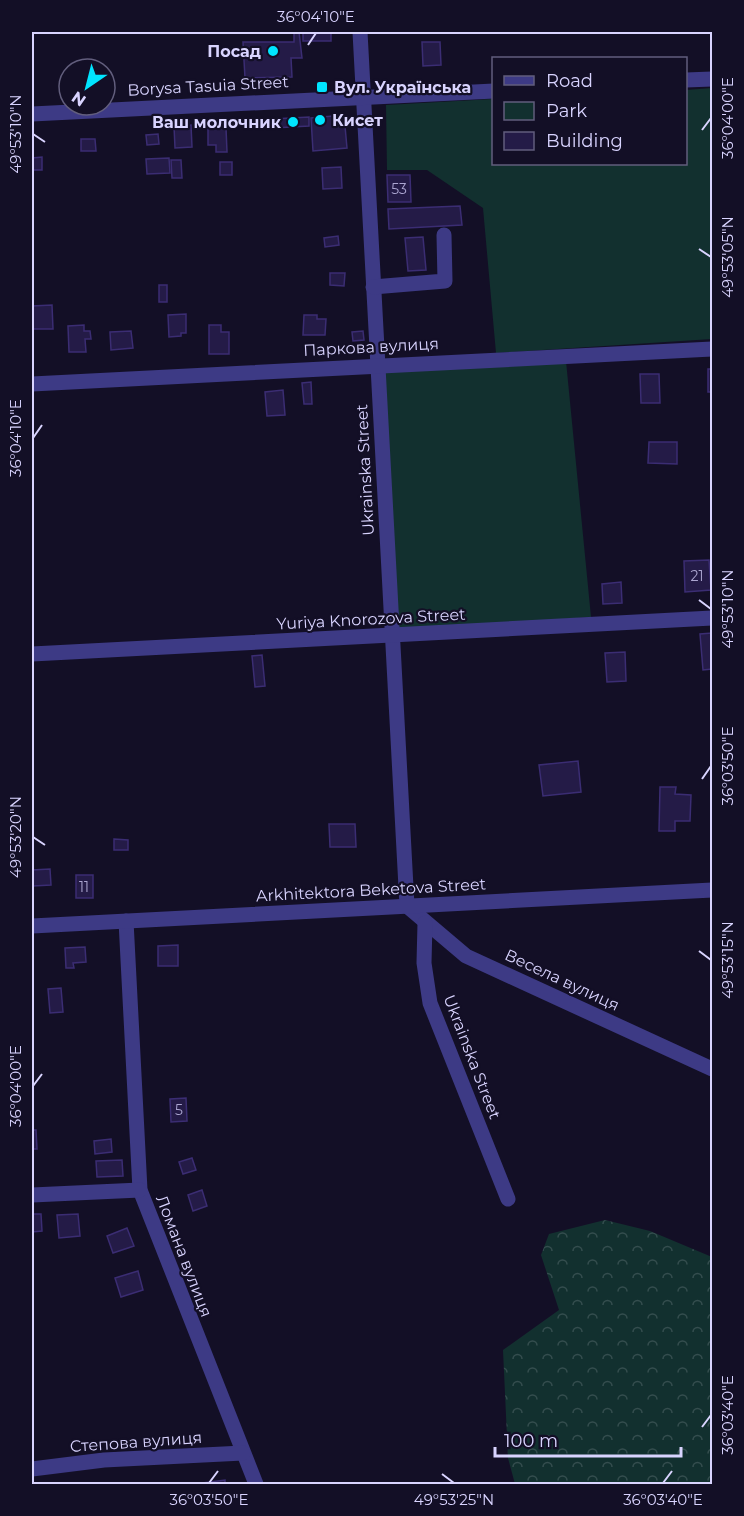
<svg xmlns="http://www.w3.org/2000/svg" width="744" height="1516" viewBox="0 0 744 1516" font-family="Montserrat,sans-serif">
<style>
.forest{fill:url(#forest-crowns)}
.park{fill:#12302f}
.building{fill:#241b47;stroke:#3b2d73;stroke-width:1.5}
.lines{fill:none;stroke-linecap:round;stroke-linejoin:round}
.minor{stroke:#3d3a85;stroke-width:15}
.ticks{fill:none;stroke:#d9d4ff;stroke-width:2}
.poi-dot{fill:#00e5ff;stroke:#130f26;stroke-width:2}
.labels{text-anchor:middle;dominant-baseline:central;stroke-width:4.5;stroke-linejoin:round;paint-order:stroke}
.number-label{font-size:14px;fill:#aca6d1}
.poi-label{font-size:16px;font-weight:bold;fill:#d9d4ff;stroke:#130f26;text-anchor:end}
.street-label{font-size:16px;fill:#d9d4ff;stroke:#130f26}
.neatline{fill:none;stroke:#d9d4ff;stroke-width:2}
.ticks-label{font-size:15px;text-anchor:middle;fill:#d9d4ff}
</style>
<defs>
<pattern id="forest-crowns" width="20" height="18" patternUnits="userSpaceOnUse" patternTransform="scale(1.5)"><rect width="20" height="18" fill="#12302f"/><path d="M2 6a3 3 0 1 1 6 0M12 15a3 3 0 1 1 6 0" fill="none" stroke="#344d4e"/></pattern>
</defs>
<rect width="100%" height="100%" fill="#130f26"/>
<polygon class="forest" points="605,1220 650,1231 712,1257 712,1484 515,1484 508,1458 503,1350 559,1310 541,1255 549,1234"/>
<g class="park">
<polygon points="712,88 712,339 496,353 483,208 427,170 387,170 386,105 493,99 494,164 686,164 686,90"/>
<polygon points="566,361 591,617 397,631 383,370"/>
</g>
<g class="building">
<polygon points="294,32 299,32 302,58 291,58 292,77 245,78 243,42 294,42"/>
<rect x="303" y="32" width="28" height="9"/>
<polygon points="422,42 440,42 441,65 423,66"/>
<polygon points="344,115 347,148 313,151 311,118"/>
<polygon points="309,117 309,126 273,128 273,119"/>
<polygon points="191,125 192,147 175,148 174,126"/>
<polygon points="208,128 226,128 227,152 216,152 216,145 208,145"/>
<polygon points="158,134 159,144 147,145 146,135"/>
<polygon points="81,139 95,139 96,151 81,151"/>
<polygon points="42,157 42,170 33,170 32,158"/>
<polygon points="169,158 170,173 147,174 146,159"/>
<polygon points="171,160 181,160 182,178 172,178"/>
<rect x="220" y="162" width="12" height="13"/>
<polygon points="341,167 342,188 323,189 322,168"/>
<polygon points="387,175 410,175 411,202 388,202"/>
<polygon points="460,206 462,225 389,229 388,209"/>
<polygon points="338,236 339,245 325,247 324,238"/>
<polygon points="423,237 426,270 408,271 405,238"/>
<polygon points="330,273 345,273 344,286 330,285"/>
<rect x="159" y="285" width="8" height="17"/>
<polygon points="52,305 53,329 32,329 32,306"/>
<polygon points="186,314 186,333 181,333 181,336 169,337 168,315"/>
<polygon points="304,315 317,315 317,319 326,319 325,335 303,335"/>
<polygon points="84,325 84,331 90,331 91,339 85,339 86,352 69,352 68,326"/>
<polygon points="209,325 221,325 221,332 229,332 229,354 209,354"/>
<polygon points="131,331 133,348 111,350 110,332"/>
<polygon points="363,331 364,340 353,341 352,332"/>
<rect x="708" y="369" width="4" height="23"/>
<polygon points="640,374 659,374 660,403 641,403"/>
<polygon points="311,382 312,404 304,404 302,383"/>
<polygon points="283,390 285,415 267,416 265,392"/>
<polygon points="649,442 677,442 677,464 648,463"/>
<polygon points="709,560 711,590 685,592 684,561"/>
<polygon points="621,582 622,603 603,604 602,584"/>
<polygon points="712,633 712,669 703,670 700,634"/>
<polygon points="625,652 626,681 607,682 605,653"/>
<polygon points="262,655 265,686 255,687 252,656"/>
<polygon points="578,761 581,792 543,796 539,765"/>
<polygon points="660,787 676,787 675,794 691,795 690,821 675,821 675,831 659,831"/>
<polygon points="329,824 355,824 356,847 330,847"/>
<polygon points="114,839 128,840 128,850 114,850"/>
<polygon points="50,869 51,885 33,886 32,870"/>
<rect x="76" y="875" width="17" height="23"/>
<polygon points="178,945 178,966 158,966 158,946"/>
<polygon points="85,947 86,962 73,963 74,968 66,968 65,948"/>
<polygon points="61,988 63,1012 50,1013 48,989"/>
<polygon points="186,1098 187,1121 171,1122 170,1099"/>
<polygon points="32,1130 36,1130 37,1149 32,1149"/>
<polygon points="111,1139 112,1152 95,1154 94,1141"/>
<polygon points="192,1158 196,1170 183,1174 179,1162"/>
<polygon points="122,1160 123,1176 97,1177 96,1161"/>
<polygon points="202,1190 207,1206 193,1211 188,1195"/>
<polygon points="32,1214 41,1214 42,1231 32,1232"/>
<polygon points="78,1214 80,1236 59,1238 57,1215"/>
<polygon points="127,1228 134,1246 113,1253 107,1236"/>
<polygon points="138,1271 143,1290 121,1297 115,1278"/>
<polygon points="225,1480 225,1484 194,1484"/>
</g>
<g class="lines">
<g class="minor">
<polyline points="360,32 407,906 466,956 712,1069"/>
<polyline points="686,80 712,79"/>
<polyline points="32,114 494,91"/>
<polyline points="373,287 445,281 444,235"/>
<polyline points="32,384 712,349"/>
<polyline points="32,654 712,618"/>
<polyline points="126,921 140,1190 256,1484"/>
<polyline points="425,923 424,963 430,1003 508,1199"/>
<polyline points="32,926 712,890"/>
<polyline points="32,1195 140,1190"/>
<polyline points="32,1469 104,1460 243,1453"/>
</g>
</g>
<path class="ticks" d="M308,45L316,33M702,130L711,118M33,134L45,142M699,249L711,257M33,438L42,425M699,600L711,609M702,779L711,766M33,837L45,845M699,951L711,960M33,1086L42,1074M702,1427L711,1415M442,1474L454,1483M209,1483L218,1471M663,1483L672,1471"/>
<g class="poi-dot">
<circle cx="273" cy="51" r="6"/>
<rect x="316" y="81" width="12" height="12" rx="3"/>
<circle cx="320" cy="120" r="6"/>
<circle cx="293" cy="122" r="6"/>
</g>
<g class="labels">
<g class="number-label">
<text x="399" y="189">53</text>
<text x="697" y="576">21</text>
<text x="84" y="887">11</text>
<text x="179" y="1110">5</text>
</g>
<g class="poi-label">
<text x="261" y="51">Посад</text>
<text x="334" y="87" text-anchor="start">Вул. Українська</text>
<text x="332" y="120" text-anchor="start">Кисет</text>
<text x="281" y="122">Ваш молочник</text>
</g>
<g class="street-label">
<text transform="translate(208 86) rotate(-3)">Borysa Tasuia Street</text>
<text transform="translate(371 347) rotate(-3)">Паркова вулиця</text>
<text transform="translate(365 470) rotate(-93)">Ukrainska Street</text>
<text transform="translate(371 619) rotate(-3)">Yuriya Knorozova Street</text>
<text transform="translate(371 890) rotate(-3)">Arkhitektora Beketova Street</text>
<text transform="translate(562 980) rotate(25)">Весела вулиця</text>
<text transform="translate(472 1057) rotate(69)">Ukrainska Street</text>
<text transform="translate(184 1256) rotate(69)">Ломана вулиця</text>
<text transform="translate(136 1442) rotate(-4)">Степова вулиця</text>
</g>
</g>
<rect width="744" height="1516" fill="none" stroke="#130f26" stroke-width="66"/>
<rect x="492" y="57" width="195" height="108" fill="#130f26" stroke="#625e7d" stroke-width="1.5"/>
<rect x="504" y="76" width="30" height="9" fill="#3d3a85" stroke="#625e7d" stroke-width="1.5"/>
<text x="546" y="87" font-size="18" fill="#d9d4ff">Road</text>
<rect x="504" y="102" width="30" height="18" fill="#12302f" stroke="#625e7d" stroke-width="1.5"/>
<text x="546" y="117" font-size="18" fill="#d9d4ff">Park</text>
<rect x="504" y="132" width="30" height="18" fill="#241b47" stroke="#625e7d" stroke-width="1.5"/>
<text x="546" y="147" font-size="18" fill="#d9d4ff">Building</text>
<g transform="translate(87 87) rotate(215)"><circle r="28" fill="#130f26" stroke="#625e7d" stroke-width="1.5"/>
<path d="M0-4.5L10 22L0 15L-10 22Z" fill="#00e5ff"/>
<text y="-9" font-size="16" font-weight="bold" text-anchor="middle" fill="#d9d4ff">N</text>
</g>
<path d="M495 1447v9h186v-9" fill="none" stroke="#d9d4ff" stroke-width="3"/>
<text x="504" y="1447" font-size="18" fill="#d9d4ff" stroke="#130f26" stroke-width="4.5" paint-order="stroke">100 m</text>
<rect x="33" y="33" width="678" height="1450" class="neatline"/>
<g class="ticks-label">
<text x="316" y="22">36°04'10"E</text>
<text transform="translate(728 118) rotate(-90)" y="5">36°04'00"E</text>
<text transform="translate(16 134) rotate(-90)" y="5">49°53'10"N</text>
<text transform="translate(728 257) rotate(-90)" y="5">49°53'05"N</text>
<text transform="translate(16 438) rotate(-90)" y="5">36°04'10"E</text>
<text transform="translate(728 609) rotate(-90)" y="5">49°53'10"N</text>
<text transform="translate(728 766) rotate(-90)" y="5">36°03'50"E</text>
<text transform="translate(16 837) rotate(-90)" y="5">49°53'20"N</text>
<text transform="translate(728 960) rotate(-90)" y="5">49°53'15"N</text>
<text transform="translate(16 1086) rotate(-90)" y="5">36°04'00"E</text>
<text transform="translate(728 1415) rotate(-90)" y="5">36°03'40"E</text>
<text x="209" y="1505">36°03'50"E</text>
<text x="454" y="1505">49°53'25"N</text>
<text x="663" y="1505">36°03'40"E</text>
</g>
</svg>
